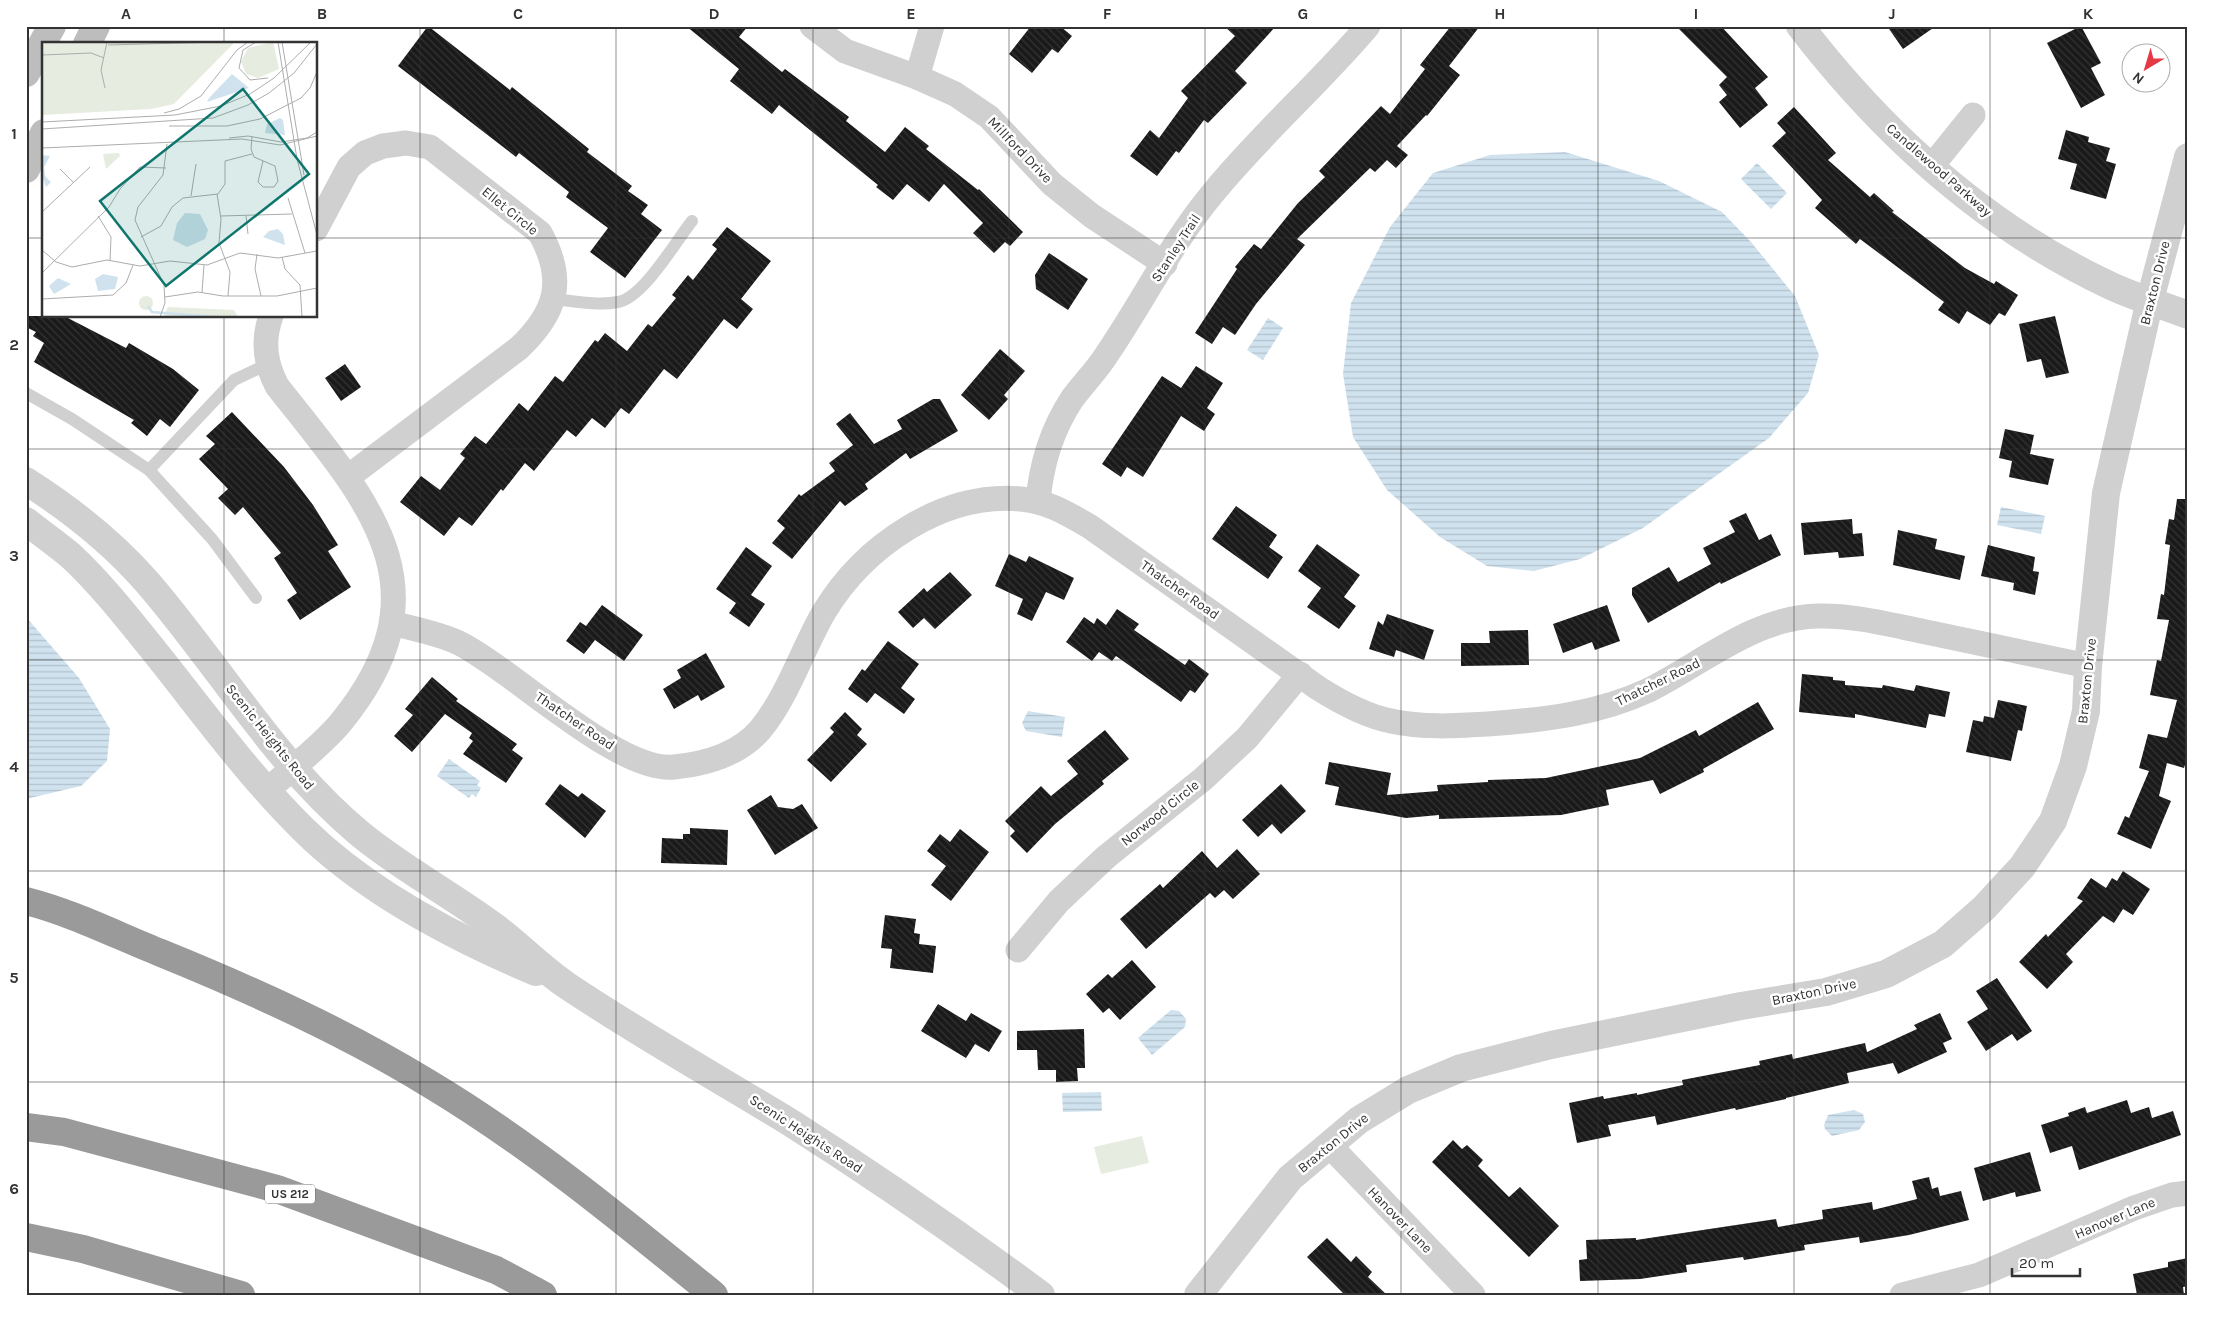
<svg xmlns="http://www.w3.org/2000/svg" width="2214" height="1321" viewBox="0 0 2214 1321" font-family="Karla,sans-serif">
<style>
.green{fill:#e6ecdf}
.water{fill:url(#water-rules)}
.building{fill:url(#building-back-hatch)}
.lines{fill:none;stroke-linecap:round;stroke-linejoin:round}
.service{stroke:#d0d0d0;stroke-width:12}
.minor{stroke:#d0d0d0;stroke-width:25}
.tertiary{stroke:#d0d0d0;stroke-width:28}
.secondary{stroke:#bdbdbd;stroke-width:28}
.motorway{stroke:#9a9a9a;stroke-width:28}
.grid{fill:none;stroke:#333;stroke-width:1;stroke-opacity:0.55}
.labels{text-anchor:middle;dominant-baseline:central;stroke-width:5;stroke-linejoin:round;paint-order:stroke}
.shield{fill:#fff;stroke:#707070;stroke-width:1}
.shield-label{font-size:12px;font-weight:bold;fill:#333}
.street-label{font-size:14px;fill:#333;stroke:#fff}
.inset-river{fill:none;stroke:#cfe2ee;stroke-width:2.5}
.inset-road{fill:none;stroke:#adadad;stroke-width:1}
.view{fill:#0f766e;fill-opacity:0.15;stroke:#0f766e;stroke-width:2.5}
.inset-edge{fill:none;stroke:#333;stroke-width:2.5}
.neatline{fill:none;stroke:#333;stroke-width:2}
.grid-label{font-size:16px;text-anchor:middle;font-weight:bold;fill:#333}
</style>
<defs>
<pattern id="water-rules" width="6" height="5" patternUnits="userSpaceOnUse" patternTransform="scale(1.25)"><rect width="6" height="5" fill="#cfe2ee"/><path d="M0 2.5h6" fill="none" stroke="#b2c2cd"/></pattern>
<pattern id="building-back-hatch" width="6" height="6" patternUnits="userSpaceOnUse" patternTransform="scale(1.25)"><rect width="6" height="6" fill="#1a1a1a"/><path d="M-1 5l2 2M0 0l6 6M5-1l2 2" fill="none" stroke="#333"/></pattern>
</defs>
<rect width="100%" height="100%" fill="#fff"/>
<polygon class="green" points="1142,1136 1149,1163 1101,1174 1094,1147"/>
<g class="water">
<polygon points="1565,152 1659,181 1722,212 1751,242 1795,296 1819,355 1808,393 1769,438 1643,528 1580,559 1534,571 1487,566 1440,537 1387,490 1353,437 1343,374 1351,303 1390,227 1433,173 1490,155"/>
<polygon points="1757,163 1787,193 1771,209 1741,179"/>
<polygon points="1268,318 1283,328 1263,360 1247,350"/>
<polygon points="2001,507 2045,516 2041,534 1997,525"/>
<polygon points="26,617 79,678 110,729 107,761 81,786 26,799"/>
<polygon points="1028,711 1065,717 1062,737 1026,731 1022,723"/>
<polygon points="449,759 480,781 477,785 481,788 476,797 472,794 469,798 437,776"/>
<polygon points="1171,1010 1179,1011 1186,1019 1185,1027 1152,1055 1138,1038"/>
<polygon points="1101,1092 1102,1111 1063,1112 1062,1093"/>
<polygon points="1854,1110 1863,1114 1865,1122 1859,1130 1832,1136 1825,1129 1824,1125 1828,1115"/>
</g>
<g class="building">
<polygon points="428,26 510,90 512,87 589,149 587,152 632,186 628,191 648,205 641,214 662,230 625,278 590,252 608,228 566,197 569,192 519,153 516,157 398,66"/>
<polygon points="686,26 748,26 739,37 782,72 785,69 849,117 846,121 885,152 905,127 929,146 926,149 978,190 979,189 1023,232 1010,246 1005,242 994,253 973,233 983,223 944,184 929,202 907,184 893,200 876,187 878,185 779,105 772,114 730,81 739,69"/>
<polygon points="1031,26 1060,26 1072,36 1058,53 1052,49 1032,73 1009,54"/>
<polygon points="1224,26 1276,26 1235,71 1247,83 1208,123 1204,120 1179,153 1176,151 1157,176 1130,156 1150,130 1159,138 1188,98 1181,91 1235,36"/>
<polygon points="1451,26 1480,26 1449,66 1460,75 1427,116 1426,115 1397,146 1408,155 1396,168 1387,160 1375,172 1370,168 1297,239 1305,245 1256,304 1235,335 1223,327 1212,344 1195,333 1237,269 1235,267 1254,244 1261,249 1298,203 1325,177 1319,171 1381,106 1390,114 1425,69 1420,65"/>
<polygon points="1676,26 1721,26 1768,77 1755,88 1768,105 1740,128 1719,102 1727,95 1719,85 1727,77"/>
<polygon points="1887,26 1936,26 1903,49"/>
<polygon points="2081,26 2101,63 2091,68 2105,95 2081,108 2047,43"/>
<polygon points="1794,107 1836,153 1828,160 1870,197 1874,193 1894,211 1892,212 1965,268 1994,284 1996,281 2018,295 2005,316 1999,313 1990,325 1967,311 1959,324 1938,310 1944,302 1860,239 1856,244 1815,208 1822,200 1772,146 1786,133 1777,123"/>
<polygon points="2066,130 2089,137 2088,142 2110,148 2106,161 2116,164 2106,199 2070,189 2077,164 2058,159"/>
<polygon points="727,227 771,261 741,299 753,309 737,329 724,319 677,379 664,369 629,414 621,408 605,428 592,418 576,437 567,430 534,471 525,463 503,491 501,489 472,526 459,517 444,536 400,502 421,476 440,490 465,458 460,454 475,436 486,444 519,403 528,411 555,376 563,382 595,340 598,342 605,333 627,351 648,324 652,327 676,298 672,295 688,275 693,280 717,249 712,245"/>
<polygon points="1049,253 1088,279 1068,310 1036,289 1035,275"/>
<polygon points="26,316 64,316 126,348 129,343 173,369 199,390 170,427 160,419 147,436 131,423 134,420 34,362 44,343 33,336 36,332 26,327"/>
<polygon points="2055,316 2069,373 2046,378 2041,359 2027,362 2019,324"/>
<polygon points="1000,349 1025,371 1004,395 1008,399 989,420 961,395"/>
<polygon points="345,364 361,387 341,401 325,378"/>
<polygon points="1196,366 1223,383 1207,408 1215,414 1204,431 1181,416 1143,477 1127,467 1121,477 1102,464 1162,376 1181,388"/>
<polygon points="933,399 940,399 958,431 910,459 906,453 865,484 868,489 845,506 840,501 792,559 772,543 785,528 777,521 799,494 801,496 835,471 829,463 853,445 836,424 850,413 874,444 902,429 897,420"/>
<polygon points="232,412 284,467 313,505 338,545 328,551 351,587 300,620 287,600 297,593 274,558 281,553 243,507 235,515 218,498 228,489 199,459 215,444 206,436"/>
<polygon points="2005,429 2034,435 2030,454 2054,459 2048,485 2009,477 2012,461 1999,458"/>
<polygon points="2177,499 2188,499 2188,755 2184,768 2167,763 2159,796 2171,801 2151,849 2117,834 2125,816 2129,818 2149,771 2139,768 2148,734 2167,738 2177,700 2150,695 2157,660 2161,661 2169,620 2157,619 2161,594 2164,595 2170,545 2165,544 2169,519 2174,520"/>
<polygon points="1236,506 1277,535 1269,547 1283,557 1268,579 1212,539"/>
<polygon points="1746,513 1759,540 1771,534 1781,555 1721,584 1720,582 1648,623 1632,595 1632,588 1669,567 1678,582 1711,564 1703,548 1735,532 1729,521"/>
<polygon points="1852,519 1853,534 1862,533 1864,556 1839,558 1838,552 1804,555 1801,523"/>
<polygon points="1898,530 1937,539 1935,549 1965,556 1960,580 1893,565"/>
<polygon points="1317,544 1360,575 1344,597 1356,606 1339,629 1307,607 1321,588 1298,571"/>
<polygon points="1988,545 2035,557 2033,571 2039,572 2035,595 2013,590 2014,583 1981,576"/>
<polygon points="746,547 772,566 751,595 765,604 749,627 729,613 736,603 716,589"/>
<polygon points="1009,554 1026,562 1029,556 1074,578 1064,600 1046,592 1032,621 1017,614 1023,599 995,586"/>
<polygon points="950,572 972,595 935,629 924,618 913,628 898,612 924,588 927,592"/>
<polygon points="602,605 643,635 624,661 595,640 584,654 566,641 580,622 586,626"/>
<polygon points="1607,605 1620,641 1595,650 1592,642 1563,653 1553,624"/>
<polygon points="1117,609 1139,624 1134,630 1185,665 1189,659 1209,674 1195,693 1190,690 1181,702 1116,656 1112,661 1099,652 1092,661 1066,642 1084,617 1094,624 1097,618 1106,625"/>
<polygon points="1387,614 1434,630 1424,660 1396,650 1394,657 1369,649 1378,621 1383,625"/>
<polygon points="1528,630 1529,665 1461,666 1461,643 1490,643 1489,631"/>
<polygon points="888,641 919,664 901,688 915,699 904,714 875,693 867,703 848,689 862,669 865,671"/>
<polygon points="706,653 725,687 701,701 698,695 674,709 663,689 681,678 677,670"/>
<polygon points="1802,674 1833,677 1833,680 1845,681 1845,685 1882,688 1883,685 1914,691 1916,685 1950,692 1945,717 1929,714 1926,728 1855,714 1855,718 1799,712"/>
<polygon points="432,677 458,699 456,701 517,744 512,750 523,758 506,783 463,754 473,741 469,738 472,733 445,714 412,752 394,736 413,715 405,709"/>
<polygon points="1998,700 2027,706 2022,731 2018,730 2011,761 1966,752 1973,720 1983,722 1984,716 1994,718"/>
<polygon points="1758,702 1774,729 1703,769 1704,772 1660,794 1653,780 1606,790 1609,805 1561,815 1439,819 1439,815 1406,818 1335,805 1339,787 1325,784 1329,762 1391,773 1387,795 1438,791 1437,785 1488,782 1488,780 1546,778 1640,758 1696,730 1699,736"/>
<polygon points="845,712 862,729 857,735 867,744 831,782 807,760 834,732 830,728"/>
<polygon points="1105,730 1129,759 1102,781 1104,784 1055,824 1027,853 1010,836 1015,831 1005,821 1041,786 1051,796 1078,774 1067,761"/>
<polygon points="560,784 578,797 582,793 606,811 585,838 545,804"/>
<polygon points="1281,784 1306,811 1281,834 1272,824 1258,837 1242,820"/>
<polygon points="771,795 778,807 793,809 802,804 818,828 775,855 747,810"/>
<polygon points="690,828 728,830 727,865 661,863 662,838 683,839 683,834 690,834"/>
<polygon points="960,829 989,852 951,901 931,885 946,866 927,851 940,834 950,842"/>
<polygon points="1237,849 1260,874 1233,899 1224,890 1215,898 1210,893 1146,949 1120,919 1160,884 1163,888 1202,851 1217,868"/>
<polygon points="2123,871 2150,889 2133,915 2123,909 2114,923 2103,916 2066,954 2073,962 2047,989 2019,962 2046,934 2048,937 2083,901 2077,898 2091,878 2106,888 2112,878 2117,881"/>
<polygon points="885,915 916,919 914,933 920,934 919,944 936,946 933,973 890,968 892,949 881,948"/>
<polygon points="1132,960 1156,987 1120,1020 1109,1008 1103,1013 1086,994 1108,974 1112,978"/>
<polygon points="1997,978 2032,1031 2017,1041 2012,1034 1986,1051 1967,1022 1988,1009 1976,991"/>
<polygon points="938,1004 966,1021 971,1013 1002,1031 989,1052 975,1044 966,1058 921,1031"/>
<polygon points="1940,1013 1952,1039 1943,1043 1947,1052 1898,1074 1893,1063 1847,1073 1849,1083 1786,1098 1786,1099 1736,1110 1735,1108 1657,1125 1655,1116 1608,1125 1611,1136 1577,1143 1569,1103 1603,1096 1604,1099 1637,1093 1637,1095 1683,1085 1682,1080 1760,1065 1759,1061 1792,1054 1793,1059 1865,1043 1867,1052 1917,1029 1914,1025"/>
<polygon points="1084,1029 1085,1068 1077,1068 1078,1081 1056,1082 1056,1070 1038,1070 1037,1050 1017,1050 1017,1031"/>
<polygon points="2127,1100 2131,1113 2149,1107 2152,1118 2173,1111 2181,1135 2079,1170 2072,1146 2050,1153 2041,1125 2069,1116 2068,1113 2085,1107 2087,1113"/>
<polygon points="1453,1140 1462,1149 1467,1145 1483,1160 1478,1166 1509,1197 1520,1187 1559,1226 1529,1257 1432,1162"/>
<polygon points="2030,1152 2041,1191 2016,1197 2015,1192 1983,1201 1974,1168"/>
<polygon points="1929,1177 1932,1189 1938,1187 1940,1196 1961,1191 1969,1220 1909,1235 1860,1243 1859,1237 1804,1245 1805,1250 1744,1260 1743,1257 1686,1265 1687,1272 1640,1279 1580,1281 1579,1260 1587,1259 1586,1240 1636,1238 1636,1240 1776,1219 1778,1227 1823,1219 1822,1210 1872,1202 1873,1210 1917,1199 1912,1181"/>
<polygon points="1327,1238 1351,1262 1356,1256 1372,1272 1368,1277 1387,1295 1345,1295 1307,1257"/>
<polygon points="2188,1258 2188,1286 2183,1287 2184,1295 2137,1295 2133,1274 2168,1267 2168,1262"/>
</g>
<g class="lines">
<g class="service">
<path d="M553,299C574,301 598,306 618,302C643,298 676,241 692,221"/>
<polyline points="26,393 72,419 149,470 212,539 256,598"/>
<polyline points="149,470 234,380 268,364"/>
</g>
<g class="minor">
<polyline points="812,26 845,51 917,77 955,94 989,117 1052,184 1092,216 1165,264"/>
<polyline points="917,77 932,26"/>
<polyline points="1931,167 1973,115"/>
<path d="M316,229L349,167L365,153L383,146L406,143L430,147L540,233C566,280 557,312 519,348L348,477"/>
<path d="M1038,502C1041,465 1051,431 1072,399C1083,384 1097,370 1107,354C1143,301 1172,242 1213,193C1261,134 1319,84 1368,26"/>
<path d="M392,623C414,629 438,633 459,643C513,670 618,773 674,767C705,764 739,754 760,730C788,696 802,650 824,612C864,546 942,492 1021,499C1047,501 1068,514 1089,526L1318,688C1340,702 1365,716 1391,721C1423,728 1455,726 1488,724C1543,720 1598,714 1649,690C1703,663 1755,617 1818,616C1854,615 1891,625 1926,632C1980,643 2034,655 2088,666"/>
<path d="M267,791C290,769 323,745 342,721C452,585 364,497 277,386C265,363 262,341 271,316"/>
<polyline points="1018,950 1059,901 1106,857 1203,779 1247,738 1300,674"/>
<polyline points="1329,1145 1473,1295"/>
<polyline points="1902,1295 1979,1275 2134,1208 2172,1195 2188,1193"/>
</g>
<g class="tertiary">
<path d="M1800,26C1883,134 1986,227 2109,285C2134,297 2162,305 2188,315"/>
<path d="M26,481C70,509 112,542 147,582C219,665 274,762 359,833C401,868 451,894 495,927C519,945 541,968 566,985C639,1034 716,1077 791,1123C876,1177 960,1235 1041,1295"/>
<path d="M26,521C41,533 57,544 71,556C100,583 126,616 151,647C201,709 247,774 304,830C367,892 455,938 536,972"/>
<polyline points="1198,1295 1290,1178 1359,1120 1408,1090 1461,1068 1551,1045 1741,1006 1826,992 1886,974 1943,944 1984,908 2022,867 2053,821 2073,766 2086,711 2088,666 2106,493 2150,300 2188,157"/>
</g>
<g class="secondary">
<polyline points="87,44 96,26"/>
<polyline points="26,73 52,26"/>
<polyline points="26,169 44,133"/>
</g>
<g class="motorway">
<path d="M26,901C73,913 116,935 161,953C252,990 343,1031 428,1083C530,1144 622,1220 714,1295"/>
<polyline points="26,1127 64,1132 277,1189 496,1270 543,1295"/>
<polyline points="26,1237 83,1249 241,1295"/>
</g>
</g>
<path class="grid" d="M224,26V44M420,26V1295M616,26V1295M813,26V1295M1009,26V1295M1205,26V1295M1401,26V1295M1598,26V1295M1794,26V1295M1990,26V1295M26,238H44M316,238H2188M224,316V1295M26,449H2188M26,660H2188M26,871H2188M26,1082H2188"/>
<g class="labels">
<rect class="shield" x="265" y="1184.5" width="50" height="19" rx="4"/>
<g class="shield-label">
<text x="290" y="1194">US 212</text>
</g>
<g class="street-label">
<text transform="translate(1020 150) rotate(46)">Millford Drive</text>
<text transform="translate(1939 170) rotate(41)">Candlewood Parkway</text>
<text transform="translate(510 211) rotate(39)">Ellet Circle</text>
<text transform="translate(1176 248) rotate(-57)">Stanley Trail</text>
<text transform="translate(2155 283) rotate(-76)">Braxton Drive</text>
<text transform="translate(1180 590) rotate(35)">Thatcher Road</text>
<text transform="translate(2087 681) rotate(-84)">Braxton Drive</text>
<text transform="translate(1658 682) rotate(-26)">Thatcher Road</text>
<text transform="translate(575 721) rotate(34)">Thatcher Road</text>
<text transform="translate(270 737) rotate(51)">Scenic Heights Road</text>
<text transform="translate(1160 813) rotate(-39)">Norwood Circle</text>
<text transform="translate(1814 992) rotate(-12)">Braxton Drive</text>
<text transform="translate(806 1134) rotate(33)">Scenic Heights Road</text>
<text transform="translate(1333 1143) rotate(-39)">Braxton Drive</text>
<text transform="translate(2115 1218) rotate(-23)">Hanover Lane</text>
<text transform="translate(1400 1220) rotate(46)">Hanover Lane</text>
</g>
</g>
<g transform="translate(42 42)">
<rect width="275" height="275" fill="#fff"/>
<path d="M0,0H193L132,62L109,67L0,73ZM231,0L237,27L216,36L204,32L199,20L206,6Z" fill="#e6ecdf"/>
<path d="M188,0L155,36L147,20H163L167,16V5ZM108,4L109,20L103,32L90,34L74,43L65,40L63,25L77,17L83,6ZM95,10L102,17V27L95,31L87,27L81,36L71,28L84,24L87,13ZM126,265L192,268L196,275H121Z" fill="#e6ecdf" fill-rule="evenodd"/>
<path d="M98,10L103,23L100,29L87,27L83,35L70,39L71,28L84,24L87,13ZM104,48H108L127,58L87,62ZM77,111L78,114L64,127L61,112ZM97 261a7 7 0 1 1 14 0a7 7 0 1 1-14 0Z" fill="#e6ecdf"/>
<path d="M190,32L207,46L165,60L167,56ZM238,76L241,78L243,93L223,91L225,82ZM0,113L8,114L2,125L3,134L9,140L4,145L0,133ZM143,171L158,172L166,188L163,197L145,205L131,198L135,181ZM236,187L241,192L243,203L221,195L227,189ZM61,232L76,235L73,247L56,249L53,237ZM16,236L29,242L12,252L7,244Z" fill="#cfe2ee"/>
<path class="inset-river" d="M106,264L110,270L172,275"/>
<path class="inset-road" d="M214,0L201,8L197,26L208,38L226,36M236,0L255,117L275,193M240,0L262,133M66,3L178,0M0,13L49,11L62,16M63,46L59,28L65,0M122,71L137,67L159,54L195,8L206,0M0,80L133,73L179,64L208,52L232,36L269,0M127,84H185L218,77L259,56L268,46L275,30M0,87L171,76L206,63L227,51L252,31L275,2M210,95L209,107L212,115L233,124L236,139L232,145H221L216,140L221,119M187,96L206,94L239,100L265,96L275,90M0,106L200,97L238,103L275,94M18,127L32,141M175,152L179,177L177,201L188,230L186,254M149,154L154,122M246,156L263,211M0,170L48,125M56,174L69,195L68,219M179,174L250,172M204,174L206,192M99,195L119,184L130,165L141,156L176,152L183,142V119L210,112M0,208L14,220L30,225L65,218L98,224L128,219L165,223L198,211L236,216L275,209M215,212L213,227L219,254M240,215L243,227L258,243L260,275M0,231L67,165L78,147L98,125L124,126M160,250L162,223M123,255L156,250L181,254H235L275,246M0,257L71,253L84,241L91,223M118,275L123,261L122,243L93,178L96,165L121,133L125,102"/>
<path class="view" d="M201,47L267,132L124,244L58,159Z"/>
<rect width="275" height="275" class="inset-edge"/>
</g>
<rect width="2214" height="1321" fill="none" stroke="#ffffff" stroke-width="55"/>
<g transform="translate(2146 68) rotate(218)"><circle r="24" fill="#ffffff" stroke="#adadad"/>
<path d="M0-4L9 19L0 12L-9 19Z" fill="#e63946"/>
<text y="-8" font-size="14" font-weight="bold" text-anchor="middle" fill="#333333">N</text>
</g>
<path d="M2012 1268v8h68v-8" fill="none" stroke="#333333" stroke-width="2.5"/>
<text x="2019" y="1268" font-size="15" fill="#333333" stroke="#ffffff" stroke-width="4" paint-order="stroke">20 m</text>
<rect x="28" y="28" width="2158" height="1266" class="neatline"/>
<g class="grid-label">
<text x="126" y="19">A</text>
<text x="322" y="19">B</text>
<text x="518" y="19">C</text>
<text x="714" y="19">D</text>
<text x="911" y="19">E</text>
<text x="1107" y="19">F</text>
<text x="1303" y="19">G</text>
<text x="1500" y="19">H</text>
<text x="1696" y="19">I</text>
<text x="1892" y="19">J</text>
<text x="2088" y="19">K</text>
<text x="14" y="139">1</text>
<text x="14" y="350">2</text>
<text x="14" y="561">3</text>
<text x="14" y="772">4</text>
<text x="14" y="983">5</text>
<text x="14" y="1194">6</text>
</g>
</svg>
